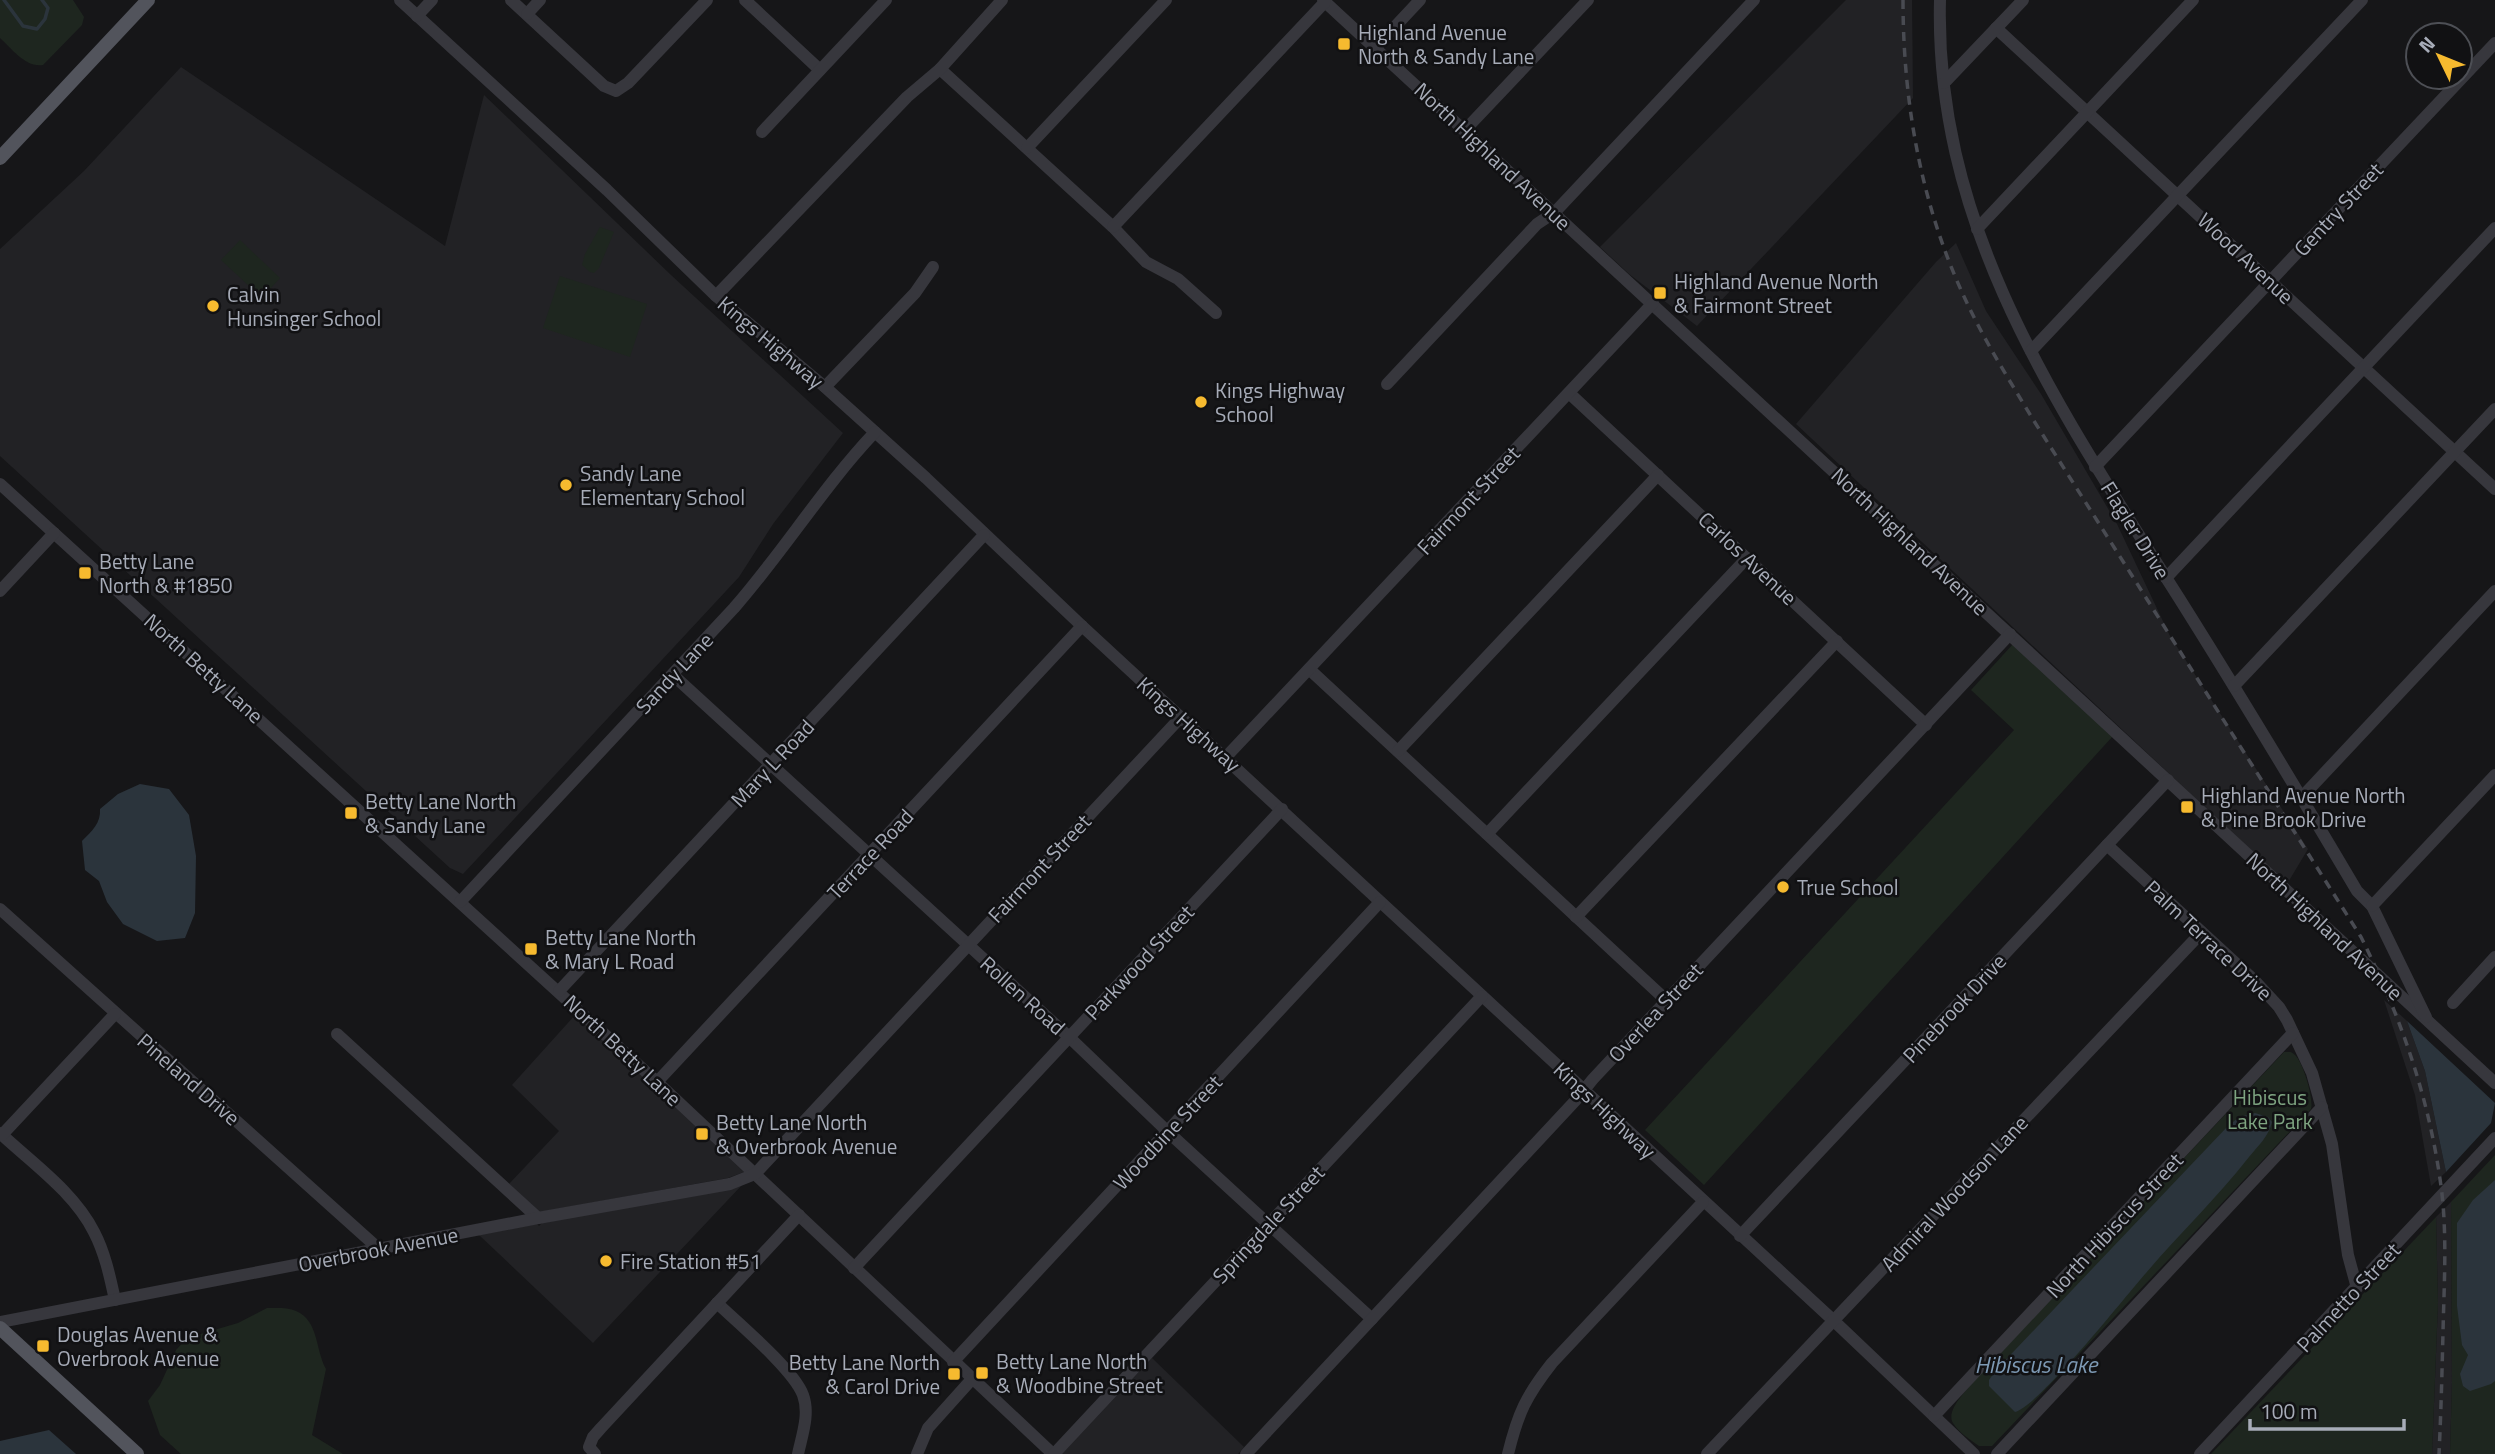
<svg xmlns="http://www.w3.org/2000/svg" width="2495" height="1454" viewBox="0 0 2495 1454" font-family="'Titillium Web',sans-serif">
<style>
.built{fill:#222225}
.green{fill:#1e261f}
.water{fill:#2b343c}
.lines{fill:none;stroke-linecap:round;stroke-linejoin:round}
.stream{stroke:#2b343c;stroke-width:3.5}
.minor{stroke:#37373d;stroke-width:12}
.major{stroke:#52545c;stroke-width:14}
.rail{stroke:#494b52;stroke-width:3.5;stroke-dasharray:9 7;stroke-linecap:butt}
.poi-dot{fill:#f6ba2f;stroke:#111113;stroke-width:2.5}
.labels{text-anchor:middle;dominant-baseline:central;stroke-width:5;stroke-linejoin:round;paint-order:stroke}
.poi-label{font-size:21px;fill:#a7acb8;stroke:#111113;text-anchor:start}
.street-label{font-size:21px;fill:#a7acb8;stroke:#111113}
.park-label{font-size:21px;fill:#7ea481;stroke:#111113}
.water-label{font-size:23px;font-style:italic;fill:#7d99b4;stroke:#111113}
</style>
<rect width="100%" height="100%" fill="#161618"/>
<g class="built">
<polygon points="1846,0 1912,0 1913,98 1697,326 1629,274 1600,247"/>
<polygon points="181,67 445,246 484,95 671,275 843,433 773,524 739,577 463,874 450,868 0,456 0,249 84,171"/>
<polygon points="1956,243 1986,311 2041,394 2117,524 2170,636 2308,849 2287,884 1796,424 1936,262"/>
<polygon points="2384,1000 2407,1021 2425,1071 2446,1172 2431,1186 2415,1095"/>
<polygon points="576,1014 744,1172 728,1178 540,1212 509,1184 559,1131 512,1085"/>
<polygon points="742,1185 593,1343 479,1235 537,1224 539,1226 542,1223"/>
<polygon points="2451,1202 2452,1383 2450,1454 2432,1454 2438,1303 2436,1217"/>
<polygon points="1152,1358 1244,1447 1238,1454 1062,1454"/>
</g>
<g class="green">
<path d="M0,0H73L84,17L82,25L43,65C26,68 12,49 0,38Z"/>
<polygon points="600,227 614,232 599,268 594,273 590,272 582,265 585,254"/>
<polygon points="240,240 280,278 262,298 221,260"/>
<polygon points="560,276 647,304 630,357 543,328"/>
<polygon points="2013,644 2113,736 1704,1185 1645,1130 2014,730 1971,690"/>
<path d="M2284,1052C2290,1052 2291,1051 2295,1055C2303,1062 2314,1099 2311,1109L1992,1446H1979C1971,1440 1958,1432 1953,1423C1945,1410 1968,1389 1976,1379Z"/>
<polygon points="2495,1155 2495,1454 2450,1454 2452,1383 2451,1202"/>
<polygon points="2436,1217 2438,1303 2432,1454 2211,1454"/>
<path d="M267,1308C275,1308 288,1307 296,1311C319,1321 315,1349 326,1369L312,1435L343,1454H181L160,1435L148,1401L160,1385L176,1350L187,1338L238,1323Z"/>
</g>
<g class="water">
<path d="M140,784L169,789L189,815L196,856L195,913L185,938L157,941L123,924L107,902L99,881L85,870L82,841C92,831 101,823 100,809L118,794Z"/>
<polygon points="2407,1021 2495,1103 2491,1123 2446,1172 2425,1071"/>
<path d="M2255,1113L2268,1117L2272,1122C2269,1136 2258,1146 2249,1157C2217,1198 2180,1233 2146,1273C2124,1298 2039,1406 2015,1412L1989,1386V1380L1996,1370L2227,1127L2239,1117Z"/>
<polygon points="2495,1180 2495,1381 2491,1384 2470,1391 2463,1386 2460,1374 2468,1355 2462,1345 2457,1306 2457,1223 2473,1200"/>
<polygon points="49,1430 76,1454 0,1454 0,1441"/>
</g>
<g class="lines">
<polyline class="stream" points="4,0 23,26 37,29 45,19 48,8 42,0"/>
<g class="minor">
<polyline points="400,0 607,190 716,296 825,387 926,478 1082,626 1834,1321 1974,1454"/>
<polyline points="511,0 604,86 616,91 628,83 707,0"/>
<polyline points="745,0 820,70"/>
<polyline points="1323,0 2495,1083"/>
<path d="M1940,0C1934,230 2061,411 2179,598C2240,695 2299,793 2357,891L2372,906L2426,1017"/>
<polyline points="527,14 540,0"/>
<polyline points="417,16 432,0"/>
<polyline points="1996,28 2495,489"/>
<polyline points="1375,48 1420,0"/>
<polyline points="940,69 1113,227 1146,262 1178,279 1216,313"/>
<polyline points="1944,83 2023,0"/>
<polyline points="1465,130 1588,0"/>
<polyline points="762,132 886,0"/>
<polyline points="1027,148 1166,0"/>
<polyline points="1113,227 1325,2"/>
<polyline points="1977,229 2193,0"/>
<polyline points="716,296 907,97 940,69 1002,0"/>
<polyline points="2031,351 2362,0"/>
<polyline points="1387,384 1537,224 1555,212 1754,0"/>
<polyline points="825,387 915,293 933,267"/>
<polyline points="1569,393 1926,725"/>
<polyline points="2095,467 2495,43"/>
<polyline points="0,484 657,1082 1053,1454"/>
<polyline points="2166,578 2495,228"/>
<polyline points="0,591 54,533"/>
<polyline points="1309,669 1666,1000"/>
<polyline points="673,675 1069,1037 1167,1131 1372,1319"/>
<polyline points="2234,686 2495,409"/>
<polyline points="1398,751 1658,475"/>
<polyline points="1225,758 1653,303"/>
<polyline points="2301,798 2495,591"/>
<polyline points="1487,834 1747,558"/>
<polyline points="2107,845 2255,981 2279,1007 2287,1020 2312,1073 2332,1144 2348,1255 2357,1288"/>
<path d="M460,902L734,608C784,551 823,487 875,432"/>
<polyline points="2372,906 2495,775"/>
<polyline points="0,909 379,1249"/>
<polyline points="1576,917 1837,641"/>
<polyline points="559,991 984,535"/>
<polyline points="2453,1003 2495,957"/>
<polyline points="337,1034 538,1218"/>
<polyline points="657,1082 1082,626"/>
<path d="M0,1133C32,1163 74,1192 94,1232C105,1253 110,1277 115,1300"/>
<polyline points="2,1135 115,1014"/>
<polyline points="1740,1236 2168,780"/>
<polyline points="854,1268 1282,809"/>
<path d="M717,1303C738,1323 794,1370 803,1395C810,1414 802,1435 798,1454"/>
<polyline points="0,1322 538,1218 730,1184 755,1174 1181,717"/>
<polyline points="953,1362 1380,902"/>
<polyline points="1934,1416 2293,1033"/>
<polyline points="595,1454 589,1447 593,1437 601,1428 799,1215"/>
<polyline points="917,1454 928,1428 972,1379"/>
<polyline points="1054,1454 1482,996"/>
<polyline points="1246,1454 1575,1101 1593,1079 2010,634"/>
<path d="M1508,1454C1518,1413 1526,1396 1552,1363L1703,1202"/>
<polyline points="1707,1454 2201,933"/>
<polyline points="1997,1454 2322,1107"/>
<polyline points="2200,1454 2495,1138"/>
</g>
<g class="major">
<polyline points="0,158 148,0"/>
<polyline points="0,1328 137,1454"/>
</g>
<path class="rail" d="M1903,0C1903,105 1922,210 1968,305C1987,345 2011,383 2034,421L2361,937C2402,1019 2431,1103 2442,1194C2447,1240 2444,1286 2443,1332C2442,1373 2441,1413 2439,1454"/>
</g>
<g class="poi-dot">
<rect x="1337" y="37" width="14" height="14" rx="3.5"/>
<rect x="1653" y="286" width="14" height="14" rx="3.5"/>
<circle cx="213" cy="306" r="7"/>
<circle cx="1201" cy="402" r="7"/>
<circle cx="566" cy="485" r="7"/>
<rect x="78" y="566" width="14" height="14" rx="3.5"/>
<rect x="2180" y="800" width="14" height="14" rx="3.5"/>
<rect x="344" y="806" width="14" height="14" rx="3.5"/>
<circle cx="1783" cy="887" r="7"/>
<rect x="524" y="942" width="14" height="14" rx="3.5"/>
<rect x="695" y="1127" width="14" height="14" rx="3.5"/>
<circle cx="606" cy="1261" r="7"/>
<rect x="36" y="1339" width="14" height="14" rx="3.5"/>
<rect x="975" y="1366" width="14" height="14" rx="3.5"/>
<rect x="947" y="1367" width="14" height="14" rx="3.5"/>
</g>
<g class="labels">
<g class="poi-label">
<text x="1358" y="32">Highland Avenue<tspan x="1358" dy="24">North &amp; Sandy Lane</tspan></text>
<text x="1674" y="281">Highland Avenue North<tspan x="1674" dy="24">&amp; Fairmont Street</tspan></text>
<text x="227" y="294">Calvin<tspan x="227" dy="24">Hunsinger School</tspan></text>
<text x="1215" y="390">Kings Highway<tspan x="1215" dy="24">School</tspan></text>
<text x="580" y="473">Sandy Lane<tspan x="580" dy="24">Elementary School</tspan></text>
<text x="99" y="561">Betty Lane<tspan x="99" dy="24">North &amp; #1850</tspan></text>
<text x="2201" y="795">Highland Avenue North<tspan x="2201" dy="24">&amp; Pine Brook Drive</tspan></text>
<text x="365" y="801">Betty Lane North<tspan x="365" dy="24">&amp; Sandy Lane</tspan></text>
<text x="1797" y="887">True School</text>
<text x="545" y="937">Betty Lane North<tspan x="545" dy="24">&amp; Mary L Road</tspan></text>
<text x="716" y="1122">Betty Lane North<tspan x="716" dy="24">&amp; Overbrook Avenue</tspan></text>
<text x="620" y="1261">Fire Station #51</text>
<text x="57" y="1334">Douglas Avenue &amp;<tspan x="57" dy="24">Overbrook Avenue</tspan></text>
<text x="996" y="1361">Betty Lane North<tspan x="996" dy="24">&amp; Woodbine Street</tspan></text>
<text x="940" y="1362" text-anchor="end">Betty Lane North<tspan x="940" dy="24">&amp; Carol Drive</tspan></text>
</g>
<g class="street-label">
<text transform="translate(1493 156) rotate(43)">North Highland Avenue</text>
<text transform="translate(2338 209) rotate(-47)">Gentry Street</text>
<text transform="translate(2246 258) rotate(43)">Wood Avenue</text>
<text transform="translate(771 342) rotate(40)">Kings Highway</text>
<text transform="translate(1468 500) rotate(-47)">Fairmont Street</text>
<text transform="translate(2136 530) rotate(58)">Flagler Drive</text>
<text transform="translate(1910 541) rotate(43)">North Highland Avenue</text>
<text transform="translate(1748 558) rotate(43)">Carlos Avenue</text>
<text transform="translate(204 668) rotate(42)">North Betty Lane</text>
<text transform="translate(674 673) rotate(-47)">Sandy Lane</text>
<text transform="translate(1189 724) rotate(42)">Kings Highway</text>
<text transform="translate(772 763) rotate(-47)">Mary L Road</text>
<text transform="translate(870 854) rotate(-47)">Terrace Road</text>
<text transform="translate(1039 868) rotate(-47)">Fairmont Street</text>
<text transform="translate(2325 926) rotate(43)">North Highland Avenue</text>
<text transform="translate(2209 940) rotate(43)">Palm Terrace Drive</text>
<text transform="translate(1139 962) rotate(-47)">Parkwood Street</text>
<text transform="translate(1023 995) rotate(42)">Rollen Road</text>
<text transform="translate(1954 1008) rotate(-47)">Pinebrook Drive</text>
<text transform="translate(1655 1012) rotate(-47)">Overlea Street</text>
<text transform="translate(623 1050) rotate(43)">North Betty Lane</text>
<text transform="translate(189 1079) rotate(41)">Pineland Drive</text>
<text transform="translate(1605 1110) rotate(43)">Kings Highway</text>
<text transform="translate(1167 1132) rotate(-47)">Woodbine Street</text>
<text transform="translate(1954 1193) rotate(-47)">Admiral Woodson Lane</text>
<text transform="translate(1268 1224) rotate(-47)">Springdale Street</text>
<text transform="translate(2114 1225) rotate(-47)">North Hibiscus Street</text>
<text transform="translate(378 1249) rotate(-11)">Overbrook Avenue</text>
<text transform="translate(2348 1297) rotate(-47)">Palmetto Street</text>
</g>
<g class="park-label">
<text x="2270" y="1097">Hibiscus<tspan x="2270" dy="24">Lake Park</tspan></text>
</g>
<g class="water-label">
<text x="2036" y="1364">Hibiscus Lake</text>
</g>
</g>
<g transform="translate(2439 56) rotate(313)"><circle r="33" fill="#111113" stroke="#4d4f55" stroke-width="2"/>
<path d="M0-5L12 26L0 18L-12 26Z" fill="#f6ba2f"/>
<text y="-10" font-size="19" font-weight="bold" text-anchor="middle" fill="#a7acb8">N</text>
</g>
<path d="M2250 1419v10h154v-10" fill="none" stroke="#a7acb8" stroke-width="3.5"/>
<text x="2260" y="1419" font-size="21" fill="#a7acb8" stroke="#111113" stroke-width="5" paint-order="stroke">100 m</text>
</svg>
